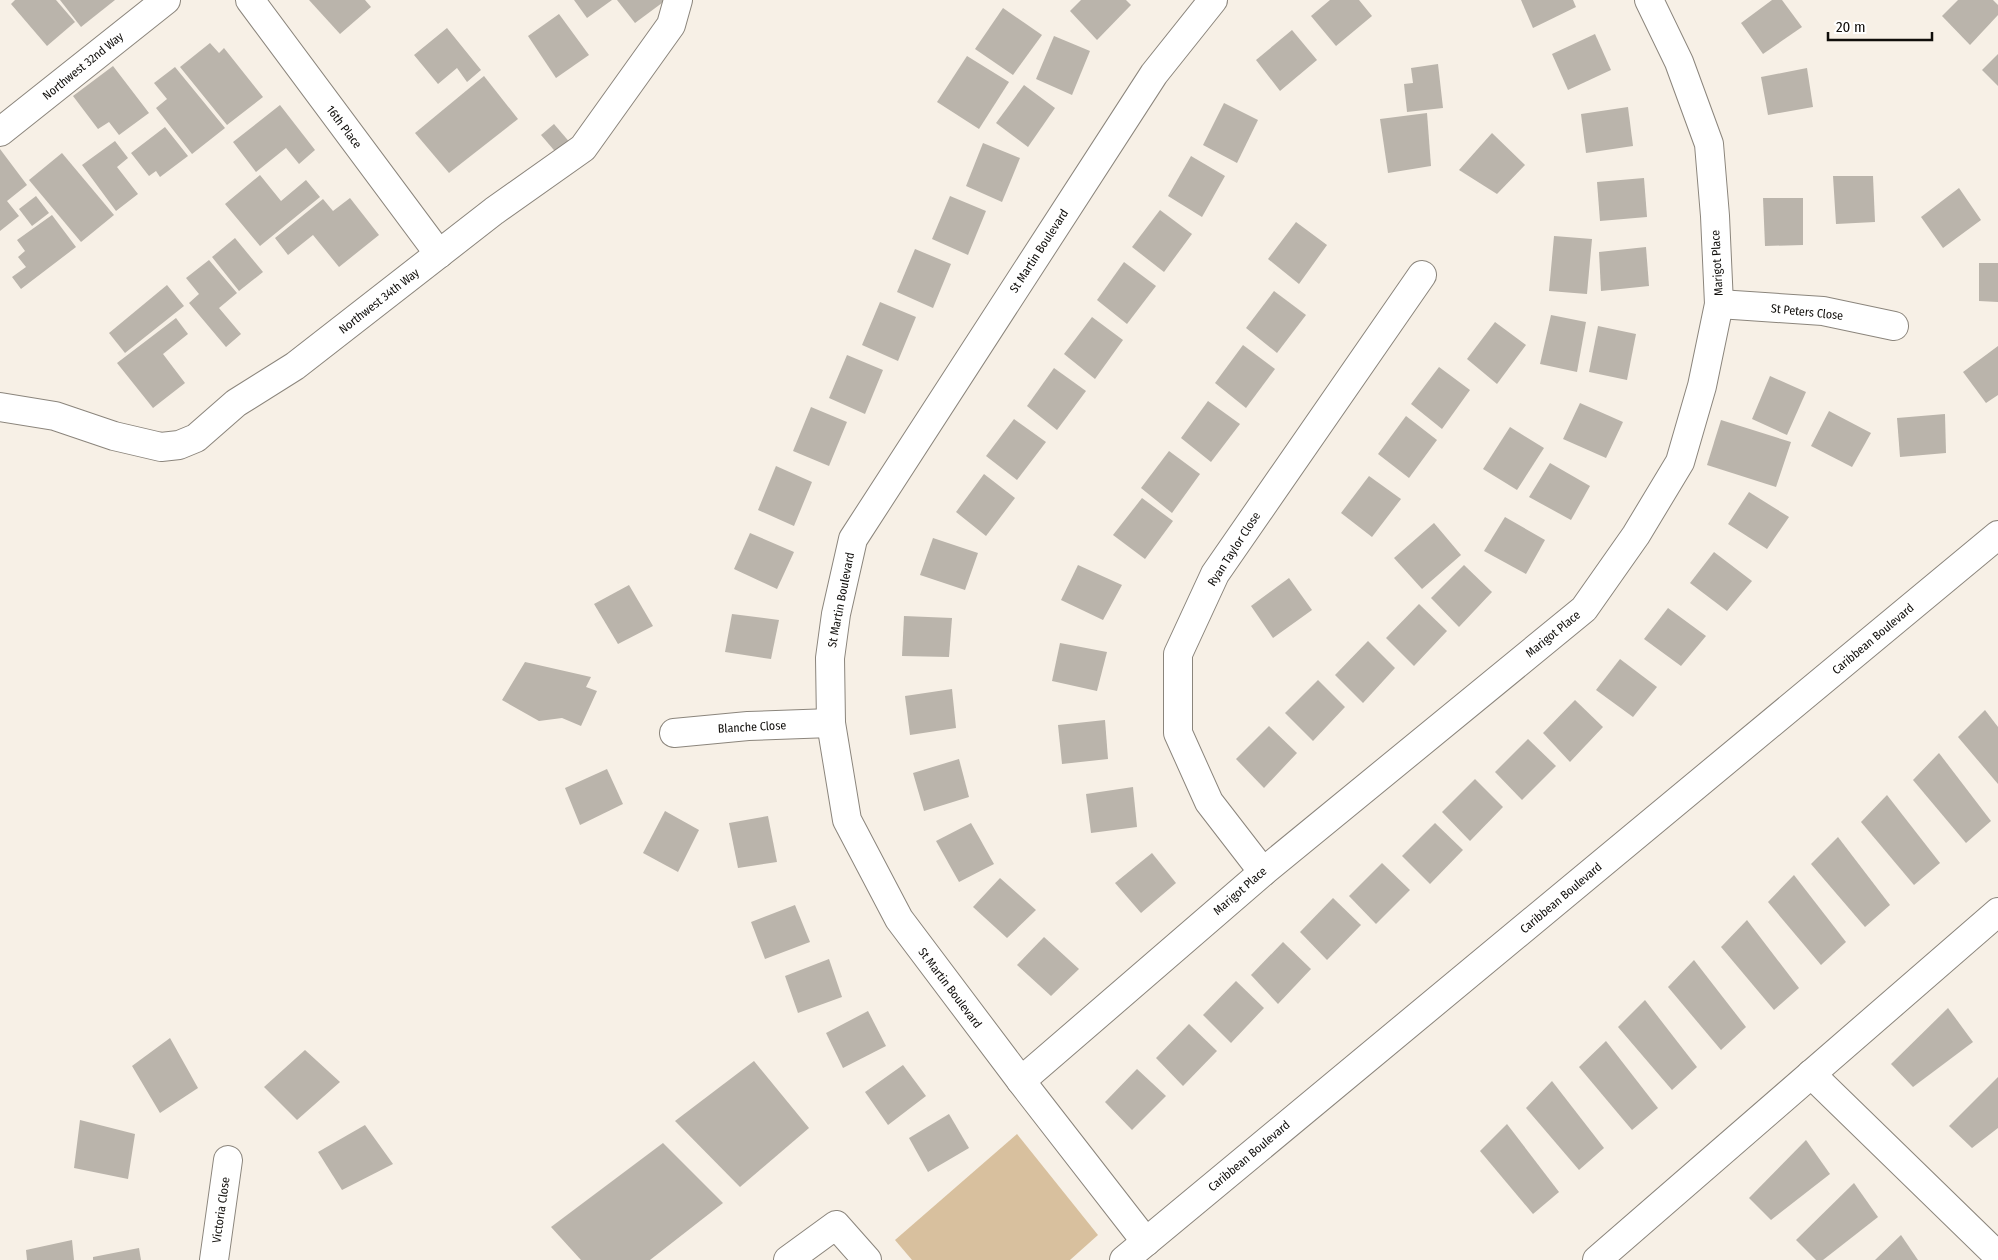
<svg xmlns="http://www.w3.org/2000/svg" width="1998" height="1260" viewBox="0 0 1998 1260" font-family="'Fira Sans Condensed',sans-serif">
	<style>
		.green { fill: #d8c09e }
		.building { fill: #bab4ab }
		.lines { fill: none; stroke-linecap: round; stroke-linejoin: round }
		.street-casing { stroke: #8b857c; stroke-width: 30 }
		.street { stroke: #fff; stroke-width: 28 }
		.labels { text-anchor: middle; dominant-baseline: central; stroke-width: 5; stroke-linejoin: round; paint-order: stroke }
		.street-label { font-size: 12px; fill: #100e0b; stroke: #fff }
	</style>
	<rect width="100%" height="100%" fill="#f7f0e6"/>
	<path class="green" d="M 1017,1134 L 1098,1235 L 1070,1260 L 912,1260 L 895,1240 Z"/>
	<g class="building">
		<path d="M 15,0 L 56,0 L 75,22 L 47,46 L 11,4 Z"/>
		<path d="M 60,0 L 115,0 L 81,27 Z"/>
		<path d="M 309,0 L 365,0 L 371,7 L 340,34 Z"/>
		<path d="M 574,0 L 612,0 L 587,18 Z"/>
		<path d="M 617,0 L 666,0 L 635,23 Z"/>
		<path d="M 1081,0 L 1126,0 L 1131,5 L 1097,40 L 1070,11 Z"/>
		<path d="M 1330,0 L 1359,0 L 1372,16 L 1336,46 L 1311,16 Z"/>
		<path d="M 1521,0 L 1573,0 L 1576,7 L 1533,28 Z"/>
		<path d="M 1772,0 L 1782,0 L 1802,27 L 1763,54 L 1741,23 Z"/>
		<path d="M 1958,0 L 1993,0 L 1998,5 L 1998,15 L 1970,45 L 1942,16 Z"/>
		<path d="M 1003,8 L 1042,35 L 1013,75 L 975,49 Z"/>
		<path d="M 559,14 L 589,55 L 556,78 L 528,36 Z"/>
		<path d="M 447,28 L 481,70 L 467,82 L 457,68 L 438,84 L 414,55 Z"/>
		<path d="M 1292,30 L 1317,60 L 1280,91 L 1256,60 Z"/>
		<path d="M 1595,34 L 1611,70 L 1568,90 L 1552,54 Z"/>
		<path d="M 1054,36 L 1090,51 L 1072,95 L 1036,79 Z"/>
		<path d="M 210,43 L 219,53 L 224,48 L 263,97 L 227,125 L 180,67 Z"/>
		<path d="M 1998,54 L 1998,86 L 1982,70 Z"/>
		<path d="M 967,56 L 1009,82 L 979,129 L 937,102 Z"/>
		<path d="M 1438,64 L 1443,108 L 1407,112 L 1404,84 L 1413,83 L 1411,68 Z"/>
		<path d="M 113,66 L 149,113 L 119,135 L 109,122 L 98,129 L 73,96 Z"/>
		<path d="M 175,67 L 225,128 L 192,154 L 156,108 L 167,99 L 154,83 Z"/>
		<path d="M 1807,68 L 1813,107 L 1768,115 L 1761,77 Z"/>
		<path d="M 484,76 L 518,119 L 449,173 L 415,133 Z"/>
		<path d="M 1024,85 L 1055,108 L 1028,147 L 996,123 Z"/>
		<path d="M 1224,103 L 1258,120 L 1237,163 L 1203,145 Z"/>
		<path d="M 280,105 L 315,150 L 299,164 L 286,148 L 256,172 L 233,142 Z"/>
		<path d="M 1628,107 L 1633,146 L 1586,153 L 1581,114 Z"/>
		<path d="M 1427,113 L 1431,166 L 1388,173 L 1380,119 Z"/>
		<path d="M 554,124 L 572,145 L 559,156 L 541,135 Z"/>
		<path d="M 165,127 L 188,156 L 160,177 L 156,171 L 149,176 L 131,153 Z"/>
		<path d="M 1492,133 L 1525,165 L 1497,194 L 1459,170 Z"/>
		<path d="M 115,141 L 128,158 L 117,167 L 138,194 L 116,211 L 82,165 Z"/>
		<path d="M 983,143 L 1020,158 L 1002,202 L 966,186 Z"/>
		<path d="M 0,149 L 27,185 L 7,201 L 19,216 L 0,231 Z"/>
		<path d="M 62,153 L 114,215 L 81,242 L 29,180 Z"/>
		<path d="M 1191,156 L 1225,176 L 1202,217 L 1168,196 Z"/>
		<path d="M 260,175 L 281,201 L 306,180 L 320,197 L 260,246 L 225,204 Z"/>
		<path d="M 1833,176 L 1873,176 L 1875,222 L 1836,224 Z"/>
		<path d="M 1644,178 L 1647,217 L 1600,221 L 1597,182 Z"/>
		<path d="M 1959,188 L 1981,220 L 1943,248 L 1921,217 Z"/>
		<path d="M 36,196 L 49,213 L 32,226 L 19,209 Z"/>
		<path d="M 950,196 L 986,211 L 968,255 L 932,239 Z"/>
		<path d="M 350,198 L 379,235 L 339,267 L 313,235 L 288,255 L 275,238 L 323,199 L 333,211 Z"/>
		<path d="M 1763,198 L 1803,198 L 1803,245 L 1765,246 Z"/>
		<path d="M 1160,210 L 1192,234 L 1164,272 L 1132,247 Z"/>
		<path d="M 52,215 L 76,247 L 21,289 L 12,277 L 26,267 L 18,257 L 25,251 L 17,240 Z"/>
		<path d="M 1296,222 L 1327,245 L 1299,284 L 1268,259 Z"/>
		<path d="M 1554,236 L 1592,239 L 1587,294 L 1549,291 Z"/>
		<path d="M 235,238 L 263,272 L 239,291 L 212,257 Z"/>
		<path d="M 1646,247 L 1649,286 L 1601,291 L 1599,252 Z"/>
		<path d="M 915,249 L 951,264 L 933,308 L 897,292 Z"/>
		<path d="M 209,260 L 237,293 L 219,308 L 241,334 L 226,347 L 189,303 L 199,294 L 186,278 Z"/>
		<path d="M 1124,262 L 1156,286 L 1127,324 L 1097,300 Z"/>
		<path d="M 1979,263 L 1998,263 L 1998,302 L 1979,301 Z"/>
		<path d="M 167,285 L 184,306 L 125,353 L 109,333 Z"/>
		<path d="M 1274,291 L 1306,315 L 1277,353 L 1246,328 Z"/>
		<path d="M 880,302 L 916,317 L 898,361 L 862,345 Z"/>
		<path d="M 1551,315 L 1586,322 L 1577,372 L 1540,364 Z"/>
		<path d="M 1092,317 L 1123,340 L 1095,379 L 1064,354 Z"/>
		<path d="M 176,318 L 188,334 L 163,354 L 185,383 L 153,408 L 117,363 Z"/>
		<path d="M 1495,322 L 1526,345 L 1497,384 L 1467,359 Z"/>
		<path d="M 1598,326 L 1636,334 L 1627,380 L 1589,372 Z"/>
		<path d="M 1243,345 L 1275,369 L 1246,408 L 1215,383 Z"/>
		<path d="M 1998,346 L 1998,395 L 1986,403 L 1963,372 Z"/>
		<path d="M 847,355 L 883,370 L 865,414 L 829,398 Z"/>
		<path d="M 1439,367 L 1470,390 L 1442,429 L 1411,404 Z"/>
		<path d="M 1054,368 L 1086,391 L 1057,430 L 1027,406 Z"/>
		<path d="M 1770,376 L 1806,392 L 1787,435 L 1752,419 Z"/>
		<path d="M 1208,401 L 1240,424 L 1211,462 L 1181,438 Z"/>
		<path d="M 1580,403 L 1623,422 L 1606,458 L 1563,439 Z"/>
		<path d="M 811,407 L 847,422 L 829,466 L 793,451 Z"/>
		<path d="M 1829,411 L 1871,433 L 1852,467 L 1811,446 Z"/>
		<path d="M 1945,414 L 1946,453 L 1900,457 L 1897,418 Z"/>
		<path d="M 1406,416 L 1437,440 L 1409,478 L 1378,454 Z"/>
		<path d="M 1014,419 L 1046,442 L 1017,480 L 986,456 Z"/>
		<path d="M 1721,420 L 1791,442 L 1776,487 L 1707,465 Z"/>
		<path d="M 1510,427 L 1544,448 L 1517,490 L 1483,469 Z"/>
		<path d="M 1169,451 L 1200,474 L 1172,513 L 1141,488 Z"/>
		<path d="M 1550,463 L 1590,486 L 1571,520 L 1529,497 Z"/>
		<path d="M 776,466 L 812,482 L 794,526 L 758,510 Z"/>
		<path d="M 984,474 L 1015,498 L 986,536 L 956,512 Z"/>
		<path d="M 1369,476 L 1401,499 L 1372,537 L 1341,513 Z"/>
		<path d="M 1749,492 L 1789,517 L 1767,549 L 1728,524 Z"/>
		<path d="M 1142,498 L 1173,521 L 1145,559 L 1113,535 Z"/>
		<path d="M 1505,517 L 1545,540 L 1526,574 L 1484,551 Z"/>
		<path d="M 1434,523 L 1461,555 L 1422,589 L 1394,558 Z"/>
		<path d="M 750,533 L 794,552 L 777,589 L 734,569 Z"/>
		<path d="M 933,538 L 978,553 L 965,590 L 920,575 Z"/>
		<path d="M 1714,552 L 1752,581 L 1727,611 L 1690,583 Z"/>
		<path d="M 1078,565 L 1122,585 L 1103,620 L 1061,600 Z"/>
		<path d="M 1464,565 L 1492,592 L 1459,627 L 1431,598 Z"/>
		<path d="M 1289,578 L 1312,610 L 1273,638 L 1251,606 Z"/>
		<path d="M 629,585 L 653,626 L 618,644 L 594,604 Z"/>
		<path d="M 1419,604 L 1447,631 L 1414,666 L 1386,638 Z"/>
		<path d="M 1668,608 L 1706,636 L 1681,666 L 1644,639 Z"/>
		<path d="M 732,614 L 779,620 L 771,659 L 725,652 Z"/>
		<path d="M 904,616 L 952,618 L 949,657 L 902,656 Z"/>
		<path d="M 1368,641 L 1395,668 L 1363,703 L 1335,675 Z"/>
		<path d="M 1060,643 L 1107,652 L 1097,691 L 1052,681 Z"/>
		<path d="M 1620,659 L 1657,687 L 1633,717 L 1596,690 Z"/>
		<path d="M 525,662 L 591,677 L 586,687 L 597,691 L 581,726 L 562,718 L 539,721 L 502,700 Z"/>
		<path d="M 1318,680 L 1345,707 L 1313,741 L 1285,713 Z"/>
		<path d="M 952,689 L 956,728 L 910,735 L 905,696 Z"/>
		<path d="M 1575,700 L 1603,727 L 1570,762 L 1543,733 Z"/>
		<path d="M 1985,710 L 1998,727 L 1998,784 L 1958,737 Z"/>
		<path d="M 1105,720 L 1108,759 L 1062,764 L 1058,725 Z"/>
		<path d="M 1269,726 L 1297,753 L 1264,788 L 1236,759 Z"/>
		<path d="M 1528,739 L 1556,766 L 1522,800 L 1495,772 Z"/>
		<path d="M 1939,753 L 1991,821 L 1966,843 L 1913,780 Z"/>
		<path d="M 959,759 L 969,797 L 924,811 L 913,773 Z"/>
		<path d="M 607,769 L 623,804 L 580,825 L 565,788 Z"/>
		<path d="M 1475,779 L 1503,807 L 1470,841 L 1442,812 Z"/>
		<path d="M 1133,787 L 1137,827 L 1091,833 L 1086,794 Z"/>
		<path d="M 1887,795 L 1940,863 L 1914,885 L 1861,822 Z"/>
		<path d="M 665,811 L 699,830 L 678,872 L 643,853 Z"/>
		<path d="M 768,816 L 777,862 L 738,868 L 729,823 Z"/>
		<path d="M 971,823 L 994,864 L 959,882 L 936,841 Z"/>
		<path d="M 1435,823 L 1463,850 L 1430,884 L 1402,856 Z"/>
		<path d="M 1838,837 L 1890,905 L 1865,927 L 1811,864 Z"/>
		<path d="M 1152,853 L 1176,883 L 1141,913 L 1115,883 Z"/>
		<path d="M 1382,863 L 1410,890 L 1376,924 L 1349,896 Z"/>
		<path d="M 1794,875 L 1846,942 L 1821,965 L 1768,902 Z"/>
		<path d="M 1000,878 L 1036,910 L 1007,938 L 973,907 Z"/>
		<path d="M 1333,898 L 1361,925 L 1327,960 L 1300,932 Z"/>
		<path d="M 795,905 L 810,942 L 765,959 L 751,922 Z"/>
		<path d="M 1747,920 L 1799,988 L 1774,1010 L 1721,947 Z"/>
		<path d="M 1044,937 L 1079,969 L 1051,996 L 1017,965 Z"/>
		<path d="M 1283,942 L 1311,969 L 1278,1004 L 1251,975 Z"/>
		<path d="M 829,959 L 842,997 L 798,1013 L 785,976 Z"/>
		<path d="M 1694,960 L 1746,1027 L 1721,1050 L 1668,987 Z"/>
		<path d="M 1236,981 L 1264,1008 L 1231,1043 L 1203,1015 Z"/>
		<path d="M 1645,1000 L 1697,1067 L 1672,1090 L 1618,1027 Z"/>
		<path d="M 1948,1008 L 1973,1042 L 1913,1087 L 1891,1064 Z"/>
		<path d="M 868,1011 L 886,1046 L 843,1068 L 826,1033 Z"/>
		<path d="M 1189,1024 L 1217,1051 L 1183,1086 L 1156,1058 Z"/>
		<path d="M 170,1038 L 198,1088 L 160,1113 L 132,1066 Z"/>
		<path d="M 1606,1041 L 1658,1108 L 1632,1130 L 1579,1067 Z"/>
		<path d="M 305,1050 L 340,1082 L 297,1120 L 264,1087 Z"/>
		<path d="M 754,1061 L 809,1128 L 740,1187 L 675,1121 Z"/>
		<path d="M 903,1065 L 926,1096 L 888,1125 L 865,1092 Z"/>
		<path d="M 1137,1069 L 1166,1096 L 1132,1130 L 1105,1102 Z"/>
		<path d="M 1998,1077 L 1998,1128 L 1972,1148 L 1949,1126 Z"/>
		<path d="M 1552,1081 L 1604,1148 L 1579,1170 L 1526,1108 Z"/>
		<path d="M 949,1114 L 969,1148 L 928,1172 L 909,1138 Z"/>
		<path d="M 80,1120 L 135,1134 L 128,1179 L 74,1168 Z"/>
		<path d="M 1507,1124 L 1559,1192 L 1533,1214 L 1480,1151 Z"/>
		<path d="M 365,1125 L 393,1164 L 342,1190 L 318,1152 Z"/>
		<path d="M 1806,1140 L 1830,1174 L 1771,1220 L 1749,1198 Z"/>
		<path d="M 663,1143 L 723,1203 L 650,1260 L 581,1260 L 551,1227 Z"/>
		<path d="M 1854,1183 L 1878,1217 L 1823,1260 L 1816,1260 L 1796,1240 Z"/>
		<path d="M 1901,1235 L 1918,1260 L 1875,1260 Z"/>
		<path d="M 72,1240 L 74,1260 L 27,1260 L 26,1250 Z"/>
		<path d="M 139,1248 L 141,1260 L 93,1260 L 93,1257 Z"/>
	</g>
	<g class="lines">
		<g class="street-casing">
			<g id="street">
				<path d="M 250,0 L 439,254"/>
				<path d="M 0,132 L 166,0"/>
				<path d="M 1719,304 L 1823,311 L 1894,326"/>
				<path d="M 0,407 L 55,416 L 114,436 L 161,447 L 179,445 L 196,438 L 236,403 L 295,366 L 494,211 L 583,148 L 671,25 L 678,0"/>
				<path d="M 674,733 L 748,726 L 831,723"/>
				<path d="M 1263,872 L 1209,802 L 1178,733 L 1178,654 L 1215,574 L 1422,275"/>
				<path d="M 1811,1074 L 1998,1256"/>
				<path d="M 1021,1081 L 1263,872 L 1584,609 L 1636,535 L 1680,462 L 1702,386 L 1719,304 L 1715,216 L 1709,144 L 1679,62 L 1649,0"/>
				<path d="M 1146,1242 L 1021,1081 L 899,919 L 847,820 L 831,723 L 830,658 L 836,614 L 853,539 L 1154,74 L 1213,0"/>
				<path d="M 214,1260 L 228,1160"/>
				<path d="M 788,1260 L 836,1225 L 867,1260"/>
				<path d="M 1124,1260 L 1998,535"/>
				<path d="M 1597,1260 L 1998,912"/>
			</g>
		</g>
		<use href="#street" class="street"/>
	</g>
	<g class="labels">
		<g class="street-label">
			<text transform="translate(83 66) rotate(-39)">Northwest 32nd Way</text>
			<text transform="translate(344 127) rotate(53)">16th Place</text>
			<text transform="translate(1039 251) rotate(-57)">St Martin Boulevard</text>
			<text transform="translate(1717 263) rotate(-93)">Marigot Place</text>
			<text transform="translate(379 301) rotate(-38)">Northwest 34th Way</text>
			<text transform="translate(1807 312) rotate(6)">St Peters Close</text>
			<text transform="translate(1234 549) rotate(-57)">Ryan Taylor Close</text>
			<text transform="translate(841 600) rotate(-79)">St Martin Boulevard</text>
			<text transform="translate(1553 634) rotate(-39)">Marigot Place</text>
			<text transform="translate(1873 639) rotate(-40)">Caribbean Boulevard</text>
			<text transform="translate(752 727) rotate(-3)">Blanche Close</text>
			<text transform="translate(1240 891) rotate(-41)">Marigot Place</text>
			<text transform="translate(1561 898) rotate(-40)">Caribbean Boulevard</text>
			<text transform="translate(950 988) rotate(53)">St Martin Boulevard</text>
			<text transform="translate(1249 1156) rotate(-40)">Caribbean Boulevard</text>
			<text transform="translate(221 1210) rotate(-82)">Victoria Close</text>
		</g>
	</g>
	<path d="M1828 32v8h104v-8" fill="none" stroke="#100e0b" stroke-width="2.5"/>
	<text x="1836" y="32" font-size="15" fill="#100e0b" stroke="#ffffff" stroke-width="4" paint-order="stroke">20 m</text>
</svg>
